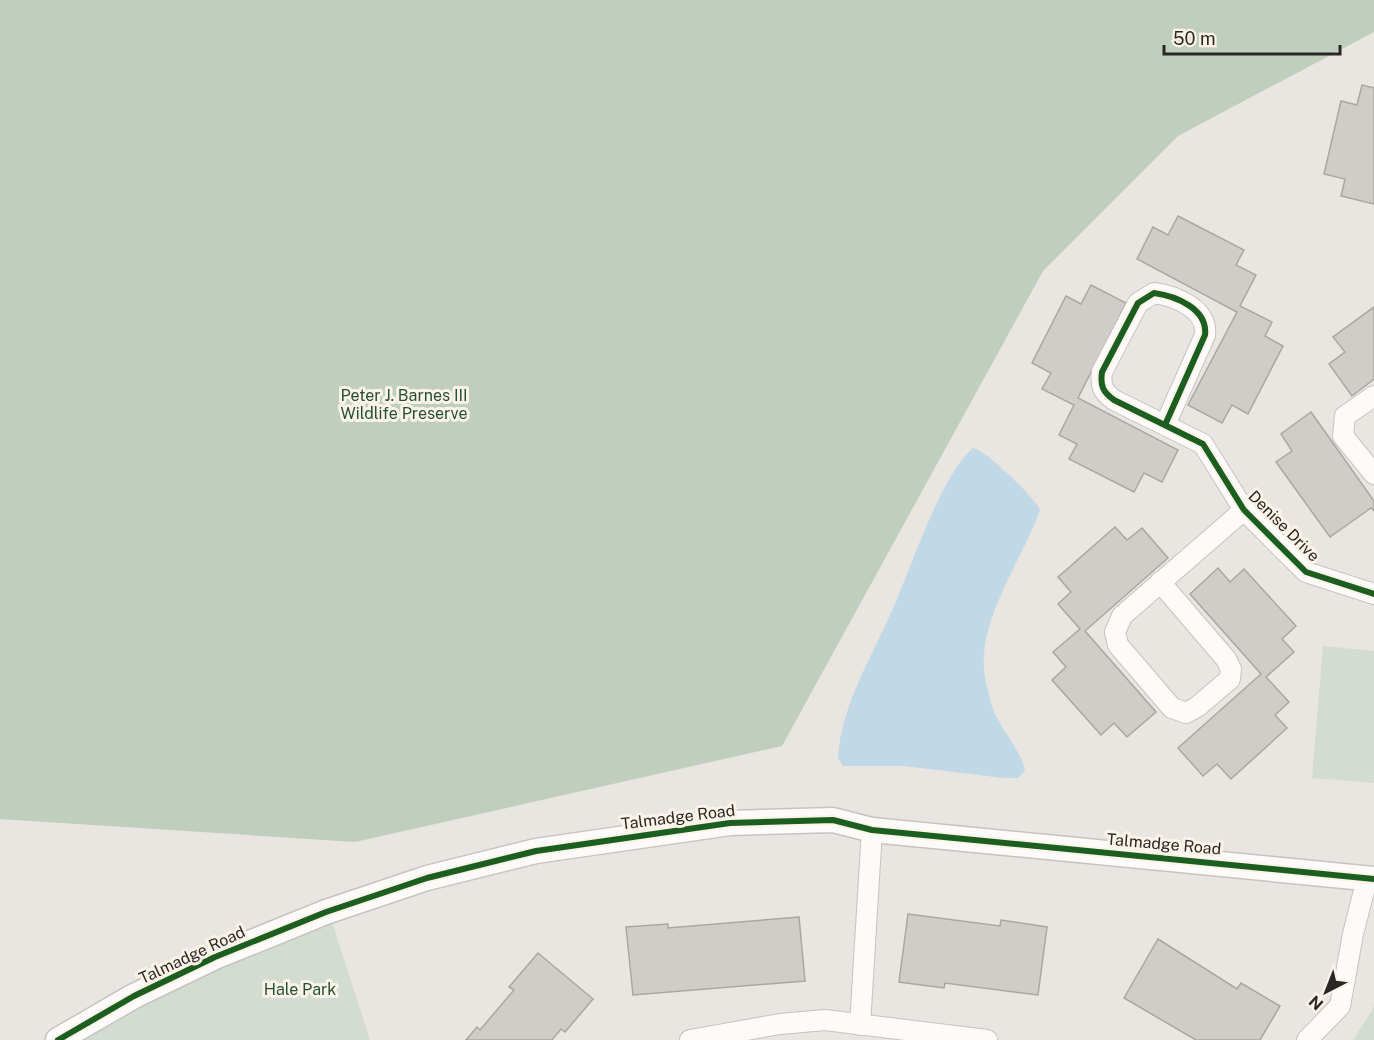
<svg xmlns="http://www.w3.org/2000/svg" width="1374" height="1040" viewBox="0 0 1374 1040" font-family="'Public Sans',sans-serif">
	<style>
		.green { fill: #d2dcd0 }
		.forest { fill: #c0cebe }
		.water { fill: #c1d8e7 }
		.building { fill: #d0cdc9; stroke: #aaa7a3; stroke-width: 1.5 }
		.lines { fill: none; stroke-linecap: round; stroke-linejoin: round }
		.minor-casing { stroke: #c6c3c0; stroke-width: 22 }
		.tertiary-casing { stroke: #c6c3c0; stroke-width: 27 }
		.minor { stroke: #fcfbfa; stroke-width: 20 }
		.tertiary { stroke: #fcfbfa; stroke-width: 24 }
		.cycleway-casing { stroke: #fbf3e9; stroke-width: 10 }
		.cycleway { stroke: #1b5e20; stroke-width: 6 }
		.labels { text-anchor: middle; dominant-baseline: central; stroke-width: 6; stroke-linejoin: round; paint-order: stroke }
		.park-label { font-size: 16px; fill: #23512e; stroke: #fbf3e9 }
		.street-label { font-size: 16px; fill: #2a2724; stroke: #fbf3e9 }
	</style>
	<rect width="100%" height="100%" fill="#e9e5e0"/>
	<g class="green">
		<path d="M 1323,646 L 1374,651 L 1374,783 L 1312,778 Z"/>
		<path d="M 332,922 L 370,1040 L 76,1040 L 220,965 Z"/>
		<path d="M 1374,1004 L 1374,1040 L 1353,1040 L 1373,1009 Z"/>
	</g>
	<path class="forest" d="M 0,0 L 1374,0 L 1374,32 L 1178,136 L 1043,271 L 782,746 L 355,842 L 0,819 Z"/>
	<path class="water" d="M 973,448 C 986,450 1034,497 1040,510 C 1022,562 970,629 987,687 C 990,697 992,709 997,718 C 1006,735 1020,751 1025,770 L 1018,778 L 1003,778 L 904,766 L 843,766 L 838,758 C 841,703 876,650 897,599 C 913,561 943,473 973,448 Z"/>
	<g class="building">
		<path d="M 1362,85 L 1374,88 L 1374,204 L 1341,196 L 1345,179 L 1324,174 L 1341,101 L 1357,105 Z"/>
		<path d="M 1178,216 L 1244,250 L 1236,265 L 1256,275 L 1240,306 L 1272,322 L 1265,336 L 1283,346 L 1248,414 L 1232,405 L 1222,423 L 1188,405 L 1237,312 L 1137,259 L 1153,227 L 1168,235 Z"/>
		<path d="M 1091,285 L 1126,303 L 1078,398 L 1178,450 L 1162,482 L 1144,473 L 1134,492 L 1069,459 L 1077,444 L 1059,435 L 1074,405 L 1042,389 L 1051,373 L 1032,363 L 1066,296 L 1081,304 Z"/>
		<path d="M 1374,307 L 1374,379 L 1352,396 L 1329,364 L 1345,352 L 1333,337 Z"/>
		<path d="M 1311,412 L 1374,501 L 1374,511 L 1371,508 L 1330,537 L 1276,462 L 1292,451 L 1281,434 Z"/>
		<path d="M 1115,527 L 1127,540 L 1142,528 L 1168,558 L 1085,631 L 1156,712 L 1127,737 L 1114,723 L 1101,735 L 1052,680 L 1066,667 L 1053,652 L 1080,629 L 1058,604 L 1071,592 L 1058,577 Z"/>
		<path d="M 1218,568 L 1230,582 L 1244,569 L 1296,626 L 1282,639 L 1294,652 L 1266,677 L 1289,702 L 1275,715 L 1287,728 L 1231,779 L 1217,764 L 1203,776 L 1178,748 L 1261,674 L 1190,594 Z"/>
		<path d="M 908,914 L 1000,926 L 1001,920 L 1047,927 L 1038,995 L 945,983 L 944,988 L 899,982 Z"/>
		<path d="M 799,917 L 805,981 L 633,995 L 626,927 L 668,924 L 668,928 Z"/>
		<path d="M 1158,939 L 1237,989 L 1241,983 L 1280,1006 L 1260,1040 L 1196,1040 L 1124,998 Z"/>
		<path d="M 538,953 L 593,999 L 565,1032 L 561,1029 L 552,1040 L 466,1040 L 477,1027 L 480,1030 L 514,990 L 509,987 Z"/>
	</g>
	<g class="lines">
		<g class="minor-casing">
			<g id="minor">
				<path d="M 1374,396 L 1345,416 L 1343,436 L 1374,474"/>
				<path d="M 1165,425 L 1205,335 C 1208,309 1176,296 1154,293 L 1138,303 L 1102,372 C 1100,386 1103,392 1114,400 L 1203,444 L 1244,510 L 1306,572 L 1374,594"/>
				<path d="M 1160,582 L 1226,659 L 1231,669 L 1230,679 L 1197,707 L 1186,713 L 1172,708 L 1118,645 L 1115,632 L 1122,616 L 1244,510"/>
				<path d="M 860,1025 L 872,830"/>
				<path d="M 690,1040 L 780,1024 L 825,1020 L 987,1040"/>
				<path d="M 1307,1040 L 1340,1006 L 1353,934 L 1367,879"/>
			</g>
		</g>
		<g class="tertiary-casing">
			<path id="tertiary" d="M 58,1040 L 134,996 L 215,957 L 326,912 L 427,878 L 536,851 L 730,823 L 833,820 L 872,830 L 1374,879"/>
		</g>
		<use href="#minor" class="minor"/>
		<use href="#tertiary" class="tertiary"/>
		<g class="cycleway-casing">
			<g id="cycleway">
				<path d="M 1165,425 L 1205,335 C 1208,309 1176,296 1154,293 L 1138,303 L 1102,372 C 1100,386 1103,392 1114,400 L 1203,444 L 1244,510 L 1306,572 L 1374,594"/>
				<path d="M 58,1040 L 134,996 L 215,957 L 326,912 L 427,878 L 536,851 L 730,823 L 833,820 L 872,830 L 1374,879"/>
			</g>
		</g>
		<use href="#cycleway" class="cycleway"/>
	</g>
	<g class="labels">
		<g class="park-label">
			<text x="404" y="395">Peter J. Barnes III<tspan x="404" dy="18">Wildlife Preserve</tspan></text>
			<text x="300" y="989">Hale Park</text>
		</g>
		<g class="street-label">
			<text transform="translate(1284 526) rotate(45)">Denise Drive</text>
			<text transform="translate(678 817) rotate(-7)">Talmadge Road</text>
			<text transform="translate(1164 844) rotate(5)">Talmadge Road</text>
			<text transform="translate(192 955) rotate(-25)">Talmadge Road</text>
		</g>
	</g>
	<g transform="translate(1326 992) rotate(222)" stroke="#fbf3e9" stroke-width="4.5" paint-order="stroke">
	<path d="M0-4.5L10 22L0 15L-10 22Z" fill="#2a2724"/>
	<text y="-9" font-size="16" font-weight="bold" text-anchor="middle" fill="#2a2724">N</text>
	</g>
	<path d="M1164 45v9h176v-9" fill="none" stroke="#2a2724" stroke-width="3"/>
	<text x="1173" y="45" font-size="18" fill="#2a2724" stroke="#fbf3e9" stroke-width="4.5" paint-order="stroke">50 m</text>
</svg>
